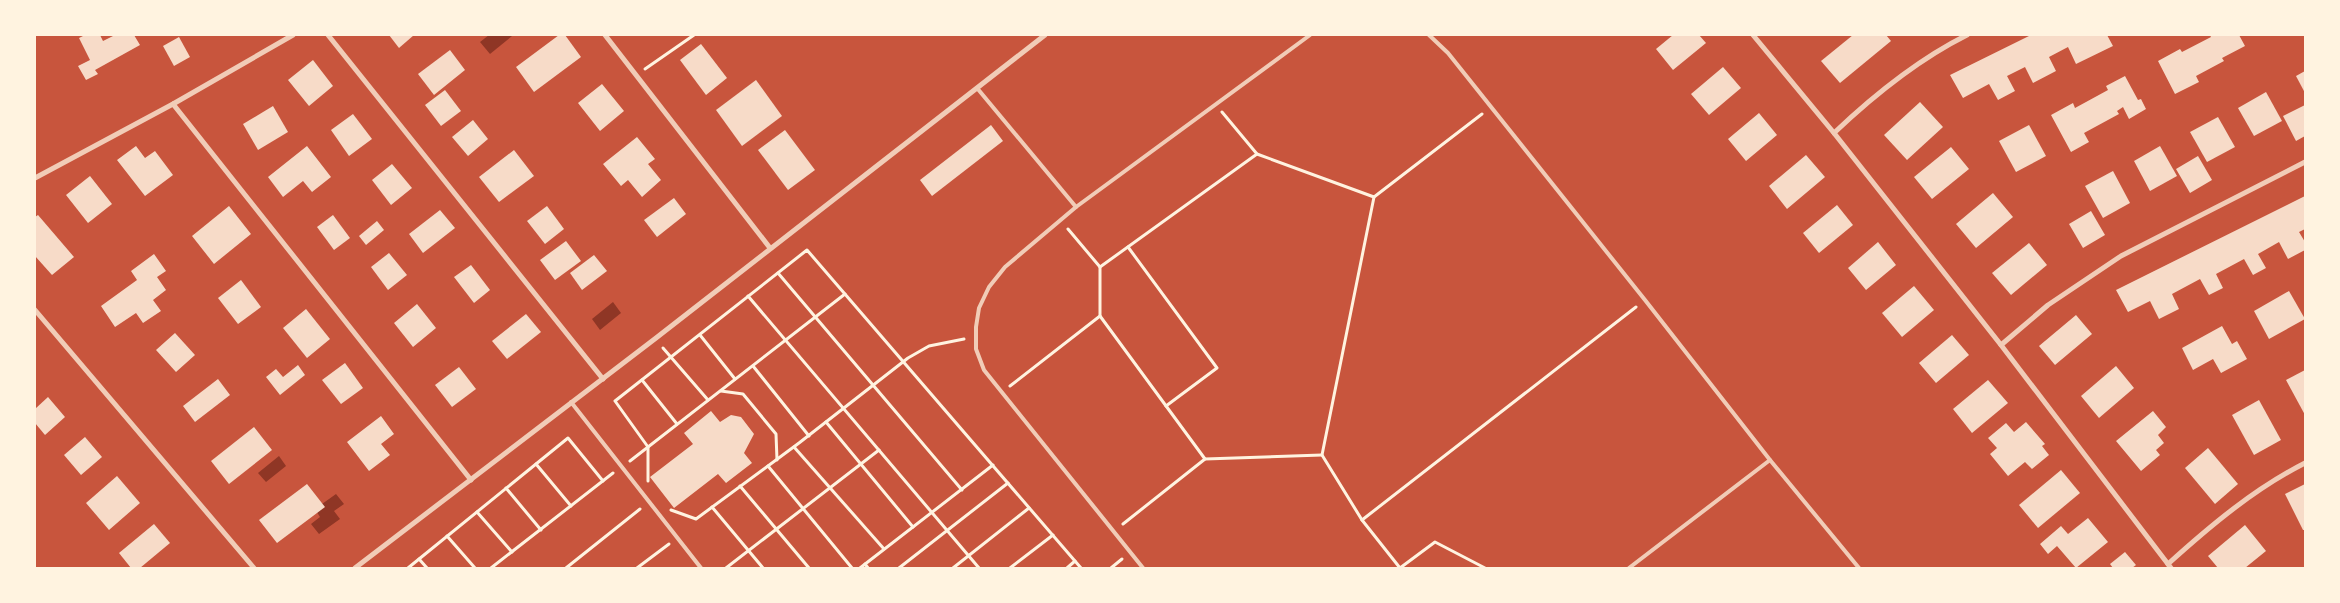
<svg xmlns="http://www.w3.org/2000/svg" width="2340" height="603" viewBox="0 0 2340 603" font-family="'Sofia Sans Condensed',sans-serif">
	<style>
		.water { fill: #8f3625 }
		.building { fill: #f7dbc8 }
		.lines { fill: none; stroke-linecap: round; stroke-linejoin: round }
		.path { stroke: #fff3e0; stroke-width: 3 }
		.service { stroke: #f1ccb7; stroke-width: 4 }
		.minor { stroke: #f1ccb7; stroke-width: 5 }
	</style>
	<rect width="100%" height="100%" fill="#c8553d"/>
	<g class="water">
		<path d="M 489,35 L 511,35 L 512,36 L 490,54 L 480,42 Z"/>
		<path d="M 613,302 L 621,313 L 600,330 L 592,319 Z"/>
		<path d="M 279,456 L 286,466 L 266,482 L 258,473 Z"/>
		<path d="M 336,494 L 344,504 L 334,511 L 340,519 L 319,534 L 311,524 L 320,517 L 315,509 Z"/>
	</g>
	<g class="building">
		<path d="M 85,35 L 100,35 L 103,41 L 115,35 L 134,35 L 140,45 L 95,70 L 98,74 L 86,80 L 78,66 L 90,60 L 79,38 Z"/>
		<path d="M 389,35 L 414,35 L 399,48 Z"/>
		<path d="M 559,35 L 565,35 L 581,57 L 534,92 L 516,67 Z"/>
		<path d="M 1673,35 L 1699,35 L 1706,43 L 1673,70 L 1656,49 Z"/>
		<path d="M 1853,35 L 1886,35 L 1891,41 L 1840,83 L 1821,61 Z"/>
		<path d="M 2031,35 L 2107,35 L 2113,46 L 2076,64 L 2068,47 L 2049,57 L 2056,71 L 2033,83 L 2025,67 L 2007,76 L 2015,91 L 1998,100 L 1989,84 L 1963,98 L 1950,75 Z"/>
		<path d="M 2210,35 L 2239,35 L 2245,46 L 2222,58 L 2224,61 L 2196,76 L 2199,82 L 2175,94 L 2158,61 L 2180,49 L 2182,52 L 2211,37 Z"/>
		<path d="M 179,37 L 190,57 L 174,66 L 163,46 Z"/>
		<path d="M 701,44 L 727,78 L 706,95 L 680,60 Z"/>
		<path d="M 450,50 L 465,70 L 434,95 L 418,74 Z"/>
		<path d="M 313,60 L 333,86 L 309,106 L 288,80 Z"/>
		<path d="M 1723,67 L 1741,88 L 1709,115 L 1691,94 Z"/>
		<path d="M 2305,71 L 2305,93 L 2296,76 Z"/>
		<path d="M 2125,76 L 2138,100 L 2141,99 L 2146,109 L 2129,119 L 2123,107 L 2117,111 L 2119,114 L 2084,133 L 2089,142 L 2071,152 L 2051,115 L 2073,103 L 2075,108 L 2108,90 L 2106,86 Z"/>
		<path d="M 756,80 L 782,116 L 742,146 L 716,110 Z"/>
		<path d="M 602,84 L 624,111 L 600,131 L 578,103 Z"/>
		<path d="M 445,90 L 461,111 L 441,126 L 425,105 Z"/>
		<path d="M 2266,92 L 2282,121 L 2254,136 L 2238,108 Z"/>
		<path d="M 1920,102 L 1943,127 L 1907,160 L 1884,135 Z"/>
		<path d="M 2305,105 L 2305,136 L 2296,141 L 2283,116 Z"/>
		<path d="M 273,106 L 288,132 L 258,150 L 243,124 Z"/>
		<path d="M 1759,113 L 1777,135 L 1746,161 L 1728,139 Z"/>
		<path d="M 353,114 L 372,139 L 349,156 L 331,130 Z"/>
		<path d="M 2218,117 L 2235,147 L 2207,162 L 2190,132 Z"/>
		<path d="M 473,120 L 488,139 L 468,156 L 452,137 Z"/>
		<path d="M 991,125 L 1003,141 L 932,196 L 920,180 Z"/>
		<path d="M 2029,125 L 2046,156 L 2016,172 L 1999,141 Z"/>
		<path d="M 785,130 L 815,170 L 788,190 L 758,150 Z"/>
		<path d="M 637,137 L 655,159 L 648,164 L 661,180 L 642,197 L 628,180 L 621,186 L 603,164 Z"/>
		<path d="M 136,146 L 145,158 L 155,151 L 173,175 L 145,196 L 117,160 Z"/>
		<path d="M 307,146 L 331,177 L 312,192 L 303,181 L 283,197 L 268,177 Z"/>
		<path d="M 2160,146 L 2177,176 L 2150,191 L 2134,161 Z"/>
		<path d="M 1951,147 L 1969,169 L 1932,199 L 1914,177 Z"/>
		<path d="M 514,150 L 534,176 L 499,202 L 479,177 Z"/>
		<path d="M 1806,155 L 1825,177 L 1787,209 L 1769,186 Z"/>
		<path d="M 2198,156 L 2212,180 L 2190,193 L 2176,169 Z"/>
		<path d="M 392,164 L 412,188 L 391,205 L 372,180 Z"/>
		<path d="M 2113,171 L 2130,203 L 2103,218 L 2085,186 Z"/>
		<path d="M 90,176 L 112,204 L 88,223 L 66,195 Z"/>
		<path d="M 1993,193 L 2013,217 L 1976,248 L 1956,224 Z"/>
		<path d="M 2305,196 L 2305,229 L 2299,232 L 2305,242 L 2305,250 L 2288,259 L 2279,242 L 2258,254 L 2266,268 L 2253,275 L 2244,259 L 2216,274 L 2223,288 L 2209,295 L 2200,279 L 2172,294 L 2179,309 L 2159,319 L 2150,301 L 2128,312 L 2116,290 Z"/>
		<path d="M 674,198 L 686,214 L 657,237 L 644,220 Z"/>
		<path d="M 1837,205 L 1853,225 L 1819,253 L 1803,233 Z"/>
		<path d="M 229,206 L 251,234 L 214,264 L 192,236 Z"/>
		<path d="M 547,206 L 564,229 L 545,244 L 527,221 Z"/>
		<path d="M 440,210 L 455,228 L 423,253 L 409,234 Z"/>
		<path d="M 2091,211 L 2105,235 L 2083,248 L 2069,224 Z"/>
		<path d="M 38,215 L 74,257 L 52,275 L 35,256 L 35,217 Z"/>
		<path d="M 333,215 L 350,238 L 334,250 L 317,227 Z"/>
		<path d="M 377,221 L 384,230 L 366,245 L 359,236 Z"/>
		<path d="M 566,241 L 581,261 L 555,280 L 540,260 Z"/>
		<path d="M 1878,242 L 1896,265 L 1866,290 L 1848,268 Z"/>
		<path d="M 2029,243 L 2047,265 L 2011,295 L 1992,273 Z"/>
		<path d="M 389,253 L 407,275 L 388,290 L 371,267 Z"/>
		<path d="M 154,254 L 166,271 L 157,277 L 166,290 L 153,300 L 161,311 L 143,323 L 136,313 L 115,327 L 101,306 L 137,280 L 131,271 Z"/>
		<path d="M 594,255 L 607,271 L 582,290 L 570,273 Z"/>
		<path d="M 471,265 L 490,290 L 474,303 L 454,277 Z"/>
		<path d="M 241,280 L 261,307 L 238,324 L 218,298 Z"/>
		<path d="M 1914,286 L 1934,310 L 1902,337 L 1882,313 Z"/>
		<path d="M 2289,291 L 2305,319 L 2269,339 L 2254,311 Z"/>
		<path d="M 417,304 L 436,328 L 413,347 L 394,323 Z"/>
		<path d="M 306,309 L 330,339 L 307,358 L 283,328 Z"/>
		<path d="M 526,314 L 541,332 L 507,359 L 492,341 Z"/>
		<path d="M 2076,315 L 2092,334 L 2055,365 L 2039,346 Z"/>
		<path d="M 2222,326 L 2232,344 L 2237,341 L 2247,359 L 2221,373 L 2213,359 L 2193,370 L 2182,348 Z"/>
		<path d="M 175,333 L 195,355 L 176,372 L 156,350 Z"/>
		<path d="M 1952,335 L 1969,355 L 1936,383 L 1919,363 Z"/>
		<path d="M 345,363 L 363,388 L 341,404 L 322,380 Z"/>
		<path d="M 298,365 L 305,375 L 280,395 L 266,377 L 276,369 L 283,377 Z"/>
		<path d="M 2116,366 L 2134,388 L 2099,418 L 2081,396 Z"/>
		<path d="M 459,367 L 476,389 L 452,407 L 435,385 Z"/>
		<path d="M 2305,370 L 2305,415 L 2286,380 Z"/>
		<path d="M 218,379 L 230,395 L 195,422 L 183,406 Z"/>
		<path d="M 1988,380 L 2008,403 L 1972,433 L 1953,409 Z"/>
		<path d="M 48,397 L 65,417 L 45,435 L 35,423 L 35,409 Z"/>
		<path d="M 2259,400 L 2281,440 L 2254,455 L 2232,415 Z"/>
		<path d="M 711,411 L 720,422 L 731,415 L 741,417 L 754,434 L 744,453 L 752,463 L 726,483 L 718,474 L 674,508 L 650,477 L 693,444 L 684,433 Z"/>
		<path d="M 2153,411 L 2166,427 L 2158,435 L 2164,443 L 2156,450 L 2160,455 L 2141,471 L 2116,441 Z"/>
		<path d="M 381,416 L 394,434 L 381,444 L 390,455 L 369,471 L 347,442 Z"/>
		<path d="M 2026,422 L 2045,444 L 2042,446 L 2049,455 L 2032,469 L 2025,462 L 2008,476 L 1990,454 L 1997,448 L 1988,438 L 2006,423 L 2014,432 Z"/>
		<path d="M 254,427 L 272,450 L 229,484 L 211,461 Z"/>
		<path d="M 85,437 L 102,457 L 81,475 L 64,455 Z"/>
		<path d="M 2208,448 L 2238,484 L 2215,504 L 2185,468 Z"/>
		<path d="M 2061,470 L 2080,493 L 2038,528 L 2019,505 Z"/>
		<path d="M 117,476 L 140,503 L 109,530 L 86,503 Z"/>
		<path d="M 307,484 L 325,507 L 277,543 L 259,520 Z"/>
		<path d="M 2305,484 L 2305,530 L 2303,530 L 2285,494 Z"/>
		<path d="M 2088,518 L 2108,542 L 2076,568 L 2057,546 L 2048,554 L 2040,544 L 2061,526 L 2068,534 Z"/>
		<path d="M 154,524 L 170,543 L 140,568 L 131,568 L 119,553 Z"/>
		<path d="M 2245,525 L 2266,551 L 2245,568 L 2218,568 L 2208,556 Z"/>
		<path d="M 2125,552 L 2136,565 L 2132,568 L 2113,568 L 2110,564 Z"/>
	</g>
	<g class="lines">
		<g class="path">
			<path d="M 645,69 L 694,35"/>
			<path d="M 1222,112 L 1257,154 L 1374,197"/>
			<path d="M 1068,229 L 1100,267 L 1100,316 L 1205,459"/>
			<path d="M 1128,247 L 1217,368 L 1166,406"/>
			<path d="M 1100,267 L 1257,154"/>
			<path d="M 778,273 L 962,490"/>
			<path d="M 748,296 L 979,568"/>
			<path d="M 700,335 L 735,379"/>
			<path d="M 663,348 L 708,400"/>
			<path d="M 753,366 L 809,436"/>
			<path d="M 642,380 L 677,424"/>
			<path d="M 1010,386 L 1100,316"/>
			<path d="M 721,391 L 743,394 L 776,434 L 777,460"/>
			<path d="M 826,422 L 913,527"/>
			<path d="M 794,447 L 884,549"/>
			<path d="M 630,461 L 845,294"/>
			<path d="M 536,464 L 571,506"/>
			<path d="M 768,466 L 852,568"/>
			<path d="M 648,481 L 648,447 L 615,401 L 807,250 L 1081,568"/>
			<path d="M 740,486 L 809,568"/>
			<path d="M 506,488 L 541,530"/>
			<path d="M 712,507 L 763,568"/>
			<path d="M 671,510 L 696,519 L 799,443 L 908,358 L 929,346 L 964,339"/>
			<path d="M 477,512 L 512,552"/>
			<path d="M 1362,520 L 1636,307"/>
			<path d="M 1123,524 L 1205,459 L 1322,455"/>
			<path d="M 447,536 L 475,568"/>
			<path d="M 419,559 L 427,568"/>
			<path d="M 865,564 L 868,568"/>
			<path d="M 408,568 L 568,438 L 603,481"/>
			<path d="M 491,568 L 613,473"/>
			<path d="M 566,568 L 640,509"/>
			<path d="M 637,568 L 669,544"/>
			<path d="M 726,568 L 879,450"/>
			<path d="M 860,568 L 993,465"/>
			<path d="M 899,568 L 1008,483"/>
			<path d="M 953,568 L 1029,508"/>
			<path d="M 1010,568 L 1053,535"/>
			<path d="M 1067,568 L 1075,561"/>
			<path d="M 1111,568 L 1122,559"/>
			<path d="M 1400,568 L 1362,520 L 1322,455 L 1374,197 L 1482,114"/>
			<path d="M 1400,568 L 1435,542 L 1485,568"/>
		</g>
		<g class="service">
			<path d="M 1429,35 L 1448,53 L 1645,300 L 1770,460 L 1859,568"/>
			<path d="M 977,88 L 1076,207"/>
			<path d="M 571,402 L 701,568"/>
			<path d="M 1143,568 L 984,370 L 976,349 L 976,327 L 979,308 L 989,287 L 1005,267 L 1076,207 L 1310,35"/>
			<path d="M 1629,568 L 1770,460"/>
		</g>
		<g class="minor">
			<path d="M 328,35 L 603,379"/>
			<path d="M 605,35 L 770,248"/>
			<path d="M 1753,35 L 1834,133 L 2001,345 L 2171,568"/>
			<path d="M 173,104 L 471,480"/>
			<path d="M 1834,133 C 1874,95 1917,60 1967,35"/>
			<path d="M 35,178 L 173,104 L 293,35"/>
			<path d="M 35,310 L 254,568"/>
			<path d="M 2001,345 L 2048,305 L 2121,256 L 2305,162"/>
			<path d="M 2168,564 C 2210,526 2254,489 2305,463"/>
			<path d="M 355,568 L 656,338 L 1045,35"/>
		</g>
	</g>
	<rect width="2340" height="603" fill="none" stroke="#fff3e0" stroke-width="72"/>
</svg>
